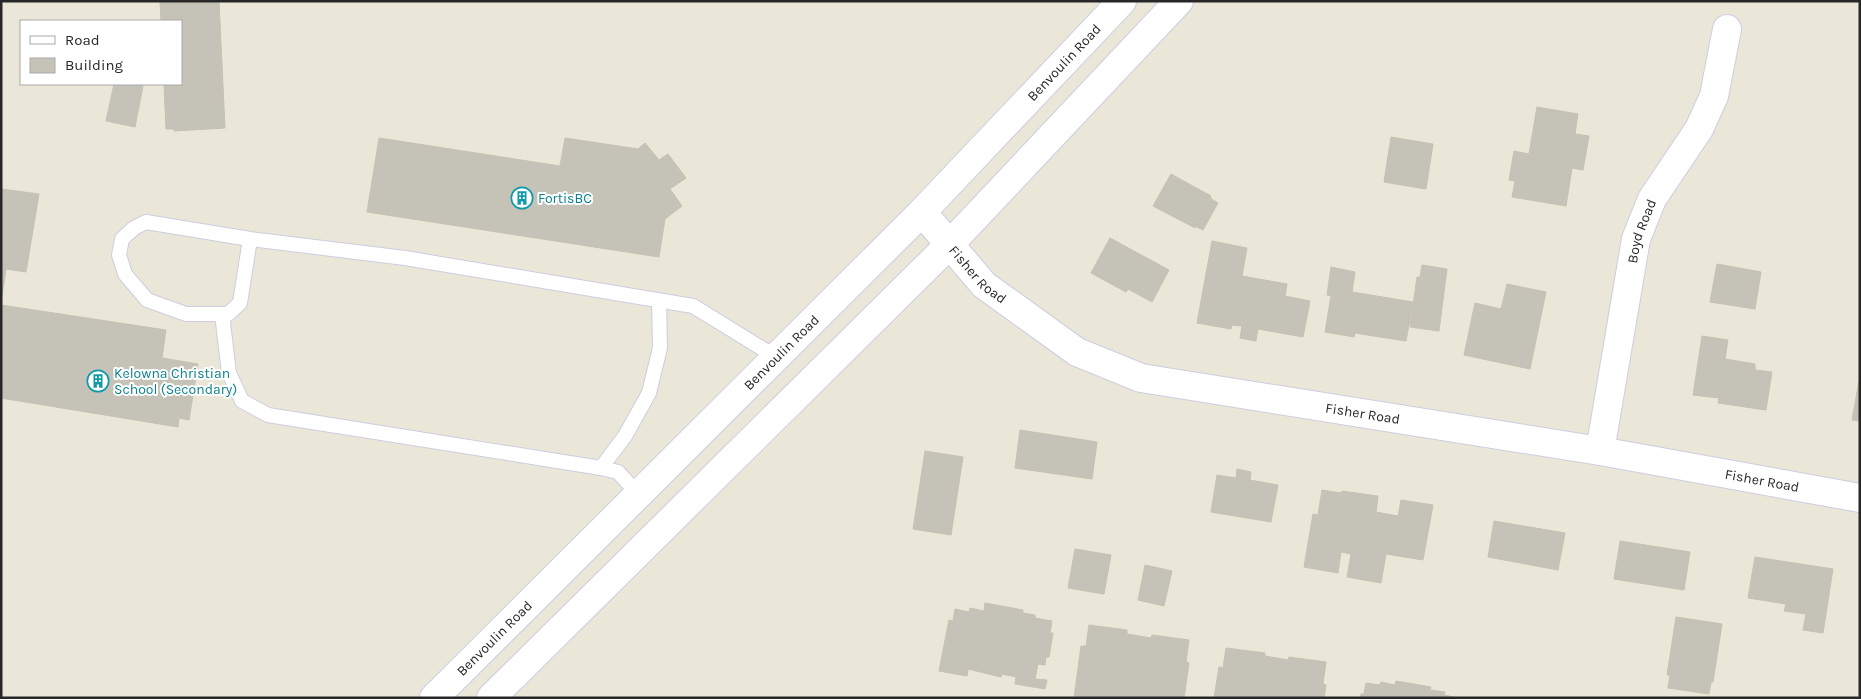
<svg xmlns="http://www.w3.org/2000/svg" width="1861" height="699" viewBox="0 0 1861 699" font-family="Karla,sans-serif">
	<style>
		.building { fill: #c5c2b8; stroke: #c5c2b2 }
		.lines { fill: none; stroke-linecap: round; stroke-linejoin: round }
		.service-casing { stroke: #cecde1; stroke-width: 16 }
		.minor-casing { stroke: #cecde1; stroke-width: 30 }
		.secondary-casing { stroke: #cecde1; stroke-width: 30 }
		.service { stroke: #fff; stroke-width: 14 }
		.minor { stroke: #fff; stroke-width: 28 }
		.secondary { stroke: #fff; stroke-width: 28 }
		.labels { text-anchor: middle; dominant-baseline: central; stroke-width: 4; stroke-linejoin: round; paint-order: stroke }
		.street-label { font-size: 14px; fill: #272727; stroke: #fff }
		.culture-label { font-size: 14px; fill: #0d838f; stroke: #fff; text-anchor: start }
	</style>
	<rect width="100%" height="100%" fill="#eae6d8"/>
	<g class="building">
		<path d="M 160,1 L 219,1 L 225,128 L 174,131 L 174,129 L 166,129 L 164,84 L 181,84 L 181,21 L 161,21 Z"/>
		<path d="M 114,84 L 133,84 L 143,86 L 135,127 L 106,121 Z"/>
		<path d="M 1537,107 L 1578,114 L 1575,134 L 1589,136 L 1583,170 L 1572,168 L 1566,206 L 1512,197 L 1515,181 L 1509,180 L 1514,151 L 1529,154 Z"/>
		<path d="M 1391,137 L 1433,144 L 1426,189 L 1384,182 Z"/>
		<path d="M 379,138 L 560,166 L 565,138 L 638,149 L 645,143 L 659,160 L 668,154 L 686,178 L 670,189 L 682,206 L 665,219 L 659,257 L 367,212 Z"/>
		<path d="M 1171,174 L 1211,196 L 1210,198 L 1218,203 L 1203,230 L 1195,226 L 1195,228 L 1153,206 Z"/>
		<path d="M 1,189 L 39,194 L 26,272 L 6,269 L 1,303 Z"/>
		<path d="M 1110,238 L 1169,270 L 1152,302 L 1128,289 L 1126,292 L 1091,273 Z"/>
		<path d="M 1212,241 L 1247,248 L 1242,276 L 1287,284 L 1285,296 L 1310,301 L 1303,337 L 1258,329 L 1256,341 L 1240,338 L 1242,326 L 1232,325 L 1231,329 L 1197,323 Z"/>
		<path d="M 1717,264 L 1761,272 L 1755,309 L 1710,302 Z"/>
		<path d="M 1422,265 L 1447,269 L 1439,331 L 1410,327 L 1417,277 L 1420,277 Z"/>
		<path d="M 1331,267 L 1355,272 L 1352,292 L 1413,302 L 1406,341 L 1355,333 L 1354,337 L 1325,332 L 1331,296 L 1327,295 Z"/>
		<path d="M 1507,284 L 1546,292 L 1530,369 L 1464,355 L 1475,303 L 1501,309 Z"/>
		<path d="M 1,305 L 166,330 L 162,358 L 198,364 L 189,420 L 179,418 L 178,427 L 1,398 Z"/>
		<path d="M 1702,336 L 1728,340 L 1725,359 L 1755,364 L 1755,370 L 1772,372 L 1766,410 L 1718,403 L 1719,398 L 1693,395 Z"/>
		<path d="M 1859,381 L 1860,381 L 1860,421 L 1852,420 Z"/>
		<path d="M 1020,430 L 1097,442 L 1092,479 L 1015,468 Z"/>
		<path d="M 925,451 L 963,457 L 951,535 L 913,529 Z"/>
		<path d="M 1237,469 L 1251,472 L 1250,480 L 1278,485 L 1271,522 L 1211,512 L 1217,475 L 1236,478 Z"/>
		<path d="M 1322,490 L 1341,493 L 1342,491 L 1378,496 L 1376,512 L 1398,516 L 1401,500 L 1433,505 L 1423,560 L 1386,554 L 1381,583 L 1347,577 L 1351,554 L 1341,552 L 1338,573 L 1304,567 L 1313,514 L 1318,515 Z"/>
		<path d="M 1494,521 L 1565,533 L 1558,570 L 1488,557 Z"/>
		<path d="M 1620,541 L 1690,552 L 1684,590 L 1614,579 Z"/>
		<path d="M 1075,549 L 1111,555 L 1104,594 L 1068,588 Z"/>
		<path d="M 1755,557 L 1833,569 L 1823,633 L 1803,630 L 1806,614 L 1784,611 L 1786,604 L 1748,598 Z"/>
		<path d="M 1145,565 L 1172,571 L 1164,606 L 1138,600 Z"/>
		<path d="M 985,603 L 1023,610 L 1023,613 L 1035,615 L 1035,618 L 1052,621 L 1050,633 L 1053,633 L 1049,657 L 1046,657 L 1045,665 L 1038,664 L 1035,679 L 1047,680 L 1045,689 L 1015,684 L 1016,677 L 1002,674 L 1001,677 L 968,669 L 967,676 L 939,671 L 949,620 L 953,621 L 955,609 L 969,612 L 970,608 L 984,611 Z"/>
		<path d="M 1676,617 L 1722,624 L 1713,682 L 1711,682 L 1709,694 L 1668,688 L 1670,675 L 1667,675 Z"/>
		<path d="M 1089,625 L 1127,630 L 1127,634 L 1151,638 L 1152,635 L 1189,640 L 1186,662 L 1189,663 L 1184,698 L 1074,698 L 1081,646 L 1086,646 Z"/>
		<path d="M 1226,648 L 1265,653 L 1265,656 L 1288,660 L 1289,657 L 1326,662 L 1323,684 L 1326,685 L 1324,698 L 1214,698 L 1219,667 L 1223,668 Z"/>
		<path d="M 1396,681 L 1431,687 L 1430,690 L 1445,692 L 1444,695 L 1459,698 L 1360,698 L 1361,694 L 1364,694 L 1366,683 L 1380,685 L 1381,682 L 1395,685 Z"/>
	</g>
	<g class="lines">
		<g class="service-casing">
			<g id="service">
				<path d="M 250,239 L 240,303 L 228,314 L 186,314 L 147,300 L 125,274 L 119,255 L 122,239 L 134,228 L 146,222 L 250,239 L 405,258 L 693,306 L 776,357"/>
				<path d="M 222,314 L 229,373 L 242,401 L 268,415 L 601,468 L 618,472 L 639,495"/>
				<path d="M 601,468 L 625,436 L 649,393 L 660,348 L 659,300"/>
			</g>
		</g>
		<g class="minor-casing">
			<g id="minor">
				<path id="s1" d="M 922,212 L 984,285 L 1077,352 L 1141,378 L 1600,451 L 1860,498"/>
				<path id="s2" d="M 1600,451 L 1636,239 L 1652,199 L 1699,129 L 1714,96 L 1727,29"/>
			</g>
		</g>
		<g class="secondary-casing">
			<g id="secondary">
				<path id="s3" d="M 434,698 L 922,212 L 1122,1"/>
				<path d="M 491,698 L 949,245 L 1179,1"/>
			</g>
		</g>
		<use href="#service" class="service"/>
		<use href="#minor" class="minor"/>
		<use href="#secondary" class="secondary"/>
	</g>
	<defs>
		<g id="building-ring" transform="scale(1.125)"><circle r="9.5" fill="#fff" stroke="#0f9aa8" stroke-width="1.5"/><path d="M-4-6H4V6H1V3H-1V6H-4ZM-2.5-4.3h1.7v1.8h-1.7ZM.8-4.3h1.7v1.8H.8ZM-2.5-1h1.7V.8h-1.7ZM.8-1h1.7V.8H.8Z" fill="#0f9aa8"/></g>
	</defs>
	<g fill-rule="evenodd">
		<use href="#building-ring" x="522" y="198"/>
		<use href="#building-ring" x="98" y="381"/>
	</g>
	<g class="labels">
		<g class="street-label">
			<text stroke="none"><textPath href="#s3" startOffset="895">Benvoulin Road</textPath></text>
			<text stroke="none"><textPath href="#s2" startOffset="224">Boyd Road</textPath></text>
			<text stroke="none"><textPath href="#s1" startOffset="84">Fisher Road</textPath></text>
			<text stroke="none"><textPath href="#s3" startOffset="490">Benvoulin Road</textPath></text>
			<text stroke="none"><textPath href="#s1" startOffset="504">Fisher Road</textPath></text>
			<text stroke="none"><textPath href="#s1" startOffset="909">Fisher Road</textPath></text>
			<text stroke="none"><textPath href="#s3" startOffset="85">Benvoulin Road</textPath></text>
		</g>
		<g class="culture-label">
			<text x="538" y="198">FortisBC</text>
			<text x="114" y="373">Kelowna Christian<tspan x="114" dy="16">School (Secondary)</tspan></text>
		</g>
	</g>
	<rect width="1861" height="699" fill="none" stroke="#272727" stroke-width="5"/>
	<rect x="20" y="20" width="162" height="65" fill="#ffffff" stroke="#a9a9a9"/>
	<rect x="30" y="36" width="25" height="8" fill="#ffffff" stroke="#a9a9a9"/>
	<text x="65" y="45" font-size="15" fill="#272727">Road</text>
	<rect x="30" y="58" width="25" height="15" fill="#c5c2b8" stroke="#a9a9a9"/>
	<text x="65" y="70" font-size="15" fill="#272727">Building</text>
</svg>
